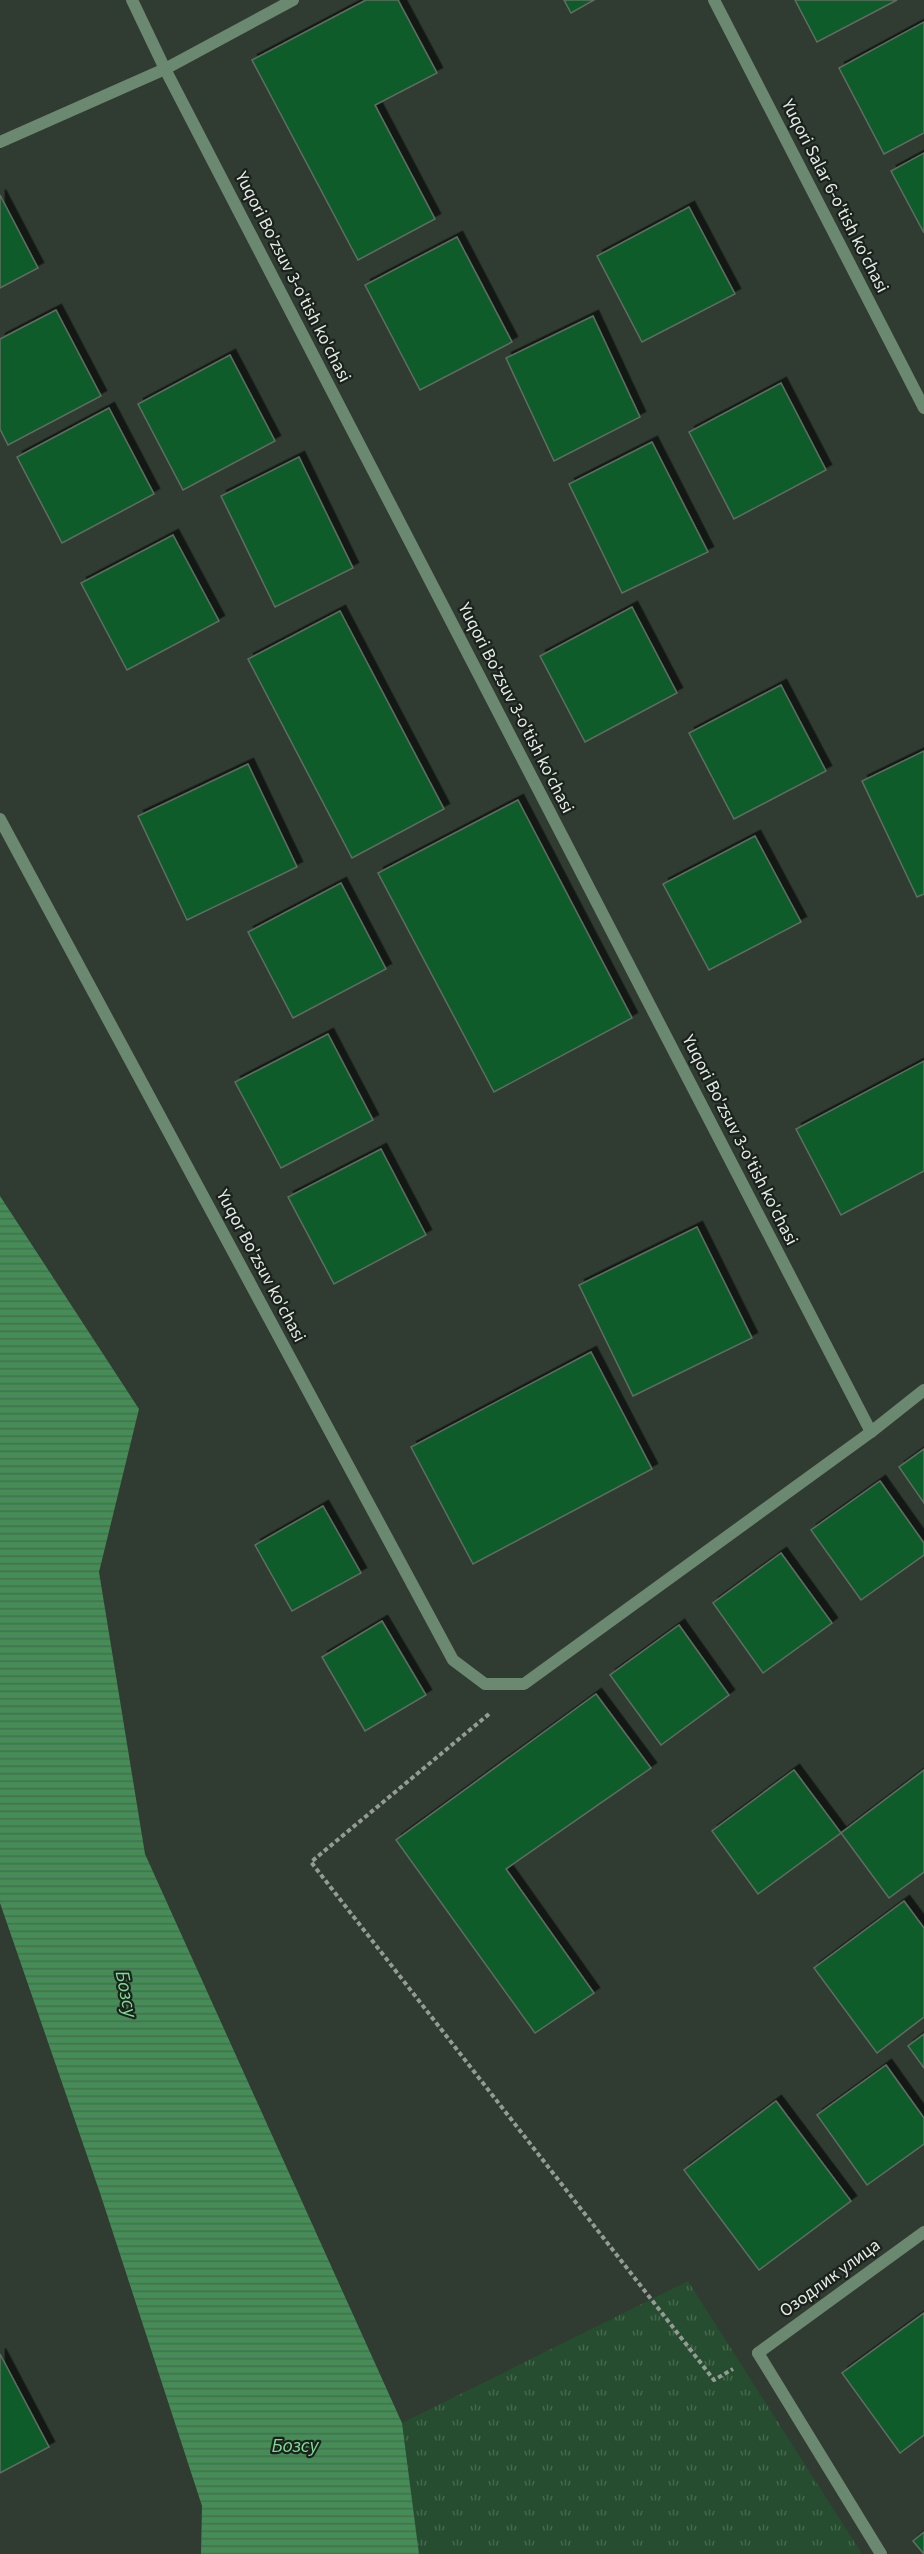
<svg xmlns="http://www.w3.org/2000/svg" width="924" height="2554" viewBox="0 0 924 2554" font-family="'Source Sans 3',sans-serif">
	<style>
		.grass { fill: url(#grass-tufts) }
		.water { fill: url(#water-rules) }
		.building { fill: #0d5c29; stroke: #606d62; stroke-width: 1.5; filter: url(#shadow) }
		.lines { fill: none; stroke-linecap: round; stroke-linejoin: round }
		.path { stroke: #939c94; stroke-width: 4; stroke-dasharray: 4.5 3; stroke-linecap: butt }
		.lane { stroke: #6b8870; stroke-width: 12 }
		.street { stroke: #6b8870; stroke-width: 12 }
		.labels { text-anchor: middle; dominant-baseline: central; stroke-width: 4.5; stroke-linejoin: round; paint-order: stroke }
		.street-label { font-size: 18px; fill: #e4ebe5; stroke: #1b211c }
		.water-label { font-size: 20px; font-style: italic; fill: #7ddd92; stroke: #1b211c }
	</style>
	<defs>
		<pattern id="grass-tufts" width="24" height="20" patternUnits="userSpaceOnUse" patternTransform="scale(1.5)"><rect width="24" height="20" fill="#264d2f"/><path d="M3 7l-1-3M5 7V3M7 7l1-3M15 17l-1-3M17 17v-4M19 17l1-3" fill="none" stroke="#45674d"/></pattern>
		<pattern id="water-rules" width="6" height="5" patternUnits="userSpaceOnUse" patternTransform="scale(1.5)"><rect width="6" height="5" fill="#458c56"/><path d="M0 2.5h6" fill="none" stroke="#45704f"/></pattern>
		<filter id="shadow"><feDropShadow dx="5.5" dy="-5.5" stdDeviation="0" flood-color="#0009"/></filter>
	</defs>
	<rect width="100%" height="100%" fill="#303b31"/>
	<path class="grass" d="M 688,2281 L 862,2554 L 419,2554 L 402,2423 Z"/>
	<path class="water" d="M 0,1196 L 139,1409 L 99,1572 L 145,1854 L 402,2423 L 419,2554 L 201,2554 L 202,2506 L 100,2193 L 0,1903 Z"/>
	<g class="building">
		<path d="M 366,0 L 398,0 L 437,73 L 375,105 L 435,219 L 358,260 L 252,60 Z"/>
		<path d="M 564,0 L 594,0 L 571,13 Z"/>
		<path d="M 795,0 L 897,0 L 817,42 Z"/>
		<path d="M 924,22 L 924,133 L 884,154 L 839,68 Z"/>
		<path d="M 924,153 L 924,233 L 891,171 Z"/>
		<path d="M 0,195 L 38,268 L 0,288 Z"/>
		<path d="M 689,207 L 735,294 L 642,342 L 597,256 Z"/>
		<path d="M 457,237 L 512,342 L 420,390 L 365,285 Z"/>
		<path d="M 56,310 L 101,396 L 8,445 L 0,429 L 0,339 Z"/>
		<path d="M 593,316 L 640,417 L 554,461 L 506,358 Z"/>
		<path d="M 230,355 L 275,441 L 183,490 L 138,404 Z"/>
		<path d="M 781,383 L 826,470 L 734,519 L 689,432 Z"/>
		<path d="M 109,408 L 154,494 L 62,543 L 17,457 Z"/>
		<path d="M 652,442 L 708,552 L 622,593 L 569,484 Z"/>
		<path d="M 299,457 L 353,568 L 275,607 L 221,496 Z"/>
		<path d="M 173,535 L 219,621 L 127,670 L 81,583 Z"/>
		<path d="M 632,607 L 677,693 L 585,742 L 540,656 Z"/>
		<path d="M 340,611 L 444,809 L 352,858 L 248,659 Z"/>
		<path d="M 781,685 L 826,771 L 734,819 L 689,733 Z"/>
		<path d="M 924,751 L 924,894 L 917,897 L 862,781 Z"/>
		<path d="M 248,764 L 297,867 L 187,920 L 138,816 Z"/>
		<path d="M 518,800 L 632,1018 L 494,1092 L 378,873 Z"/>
		<path d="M 755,836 L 801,922 L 709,970 L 663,884 Z"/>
		<path d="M 341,883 L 386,969 L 293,1018 L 248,932 Z"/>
		<path d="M 328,1034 L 373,1120 L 281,1168 L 235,1082 Z"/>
		<path d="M 924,1061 L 924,1171 L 841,1215 L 796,1129 Z"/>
		<path d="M 381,1149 L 426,1235 L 334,1284 L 288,1197 Z"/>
		<path d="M 697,1227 L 752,1338 L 633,1396 L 579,1285 Z"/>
		<path d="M 591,1352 L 652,1469 L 473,1564 L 411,1447 Z"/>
		<path d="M 924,1449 L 924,1503 L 899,1467 Z"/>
		<path d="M 880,1481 L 924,1543 L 924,1555 L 861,1600 L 811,1530 Z"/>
		<path d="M 323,1506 L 361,1573 L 292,1611 L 255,1545 Z"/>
		<path d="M 781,1553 L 832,1623 L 763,1673 L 713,1603 Z"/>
		<path d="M 382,1621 L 426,1695 L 365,1731 L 322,1657 Z"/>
		<path d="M 679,1625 L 729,1695 L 661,1745 L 610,1675 Z"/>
		<path d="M 596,1694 L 651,1768 L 506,1869 L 594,1993 L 535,2033 L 396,1840 Z"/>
		<path d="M 794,1770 L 841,1833 L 758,1894 L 712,1831 Z"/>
		<path d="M 924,1770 L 924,1872 L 889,1898 L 841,1833 Z"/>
		<path d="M 904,1901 L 924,1928 L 924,2017 L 877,2053 L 814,1968 Z"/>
		<path d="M 924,2034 L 924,2068 L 908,2046 Z"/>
		<path d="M 886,2065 L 924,2118 L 924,2144 L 867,2185 L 817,2115 Z"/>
		<path d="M 776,2101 L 851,2201 L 759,2270 L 684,2170 Z"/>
		<path d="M 924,2313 L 924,2435 L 900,2453 L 842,2373 Z"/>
		<path d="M 0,2354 L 49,2447 L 0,2473 Z"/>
		<path d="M 924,2532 L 924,2554 L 913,2541 Z"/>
	</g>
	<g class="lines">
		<path class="path" d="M 489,1714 L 311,1862 L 714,2380 L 733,2369"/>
		<path class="lane" d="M 758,2353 L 881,2554"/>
		<g class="street">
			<path d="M 132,0 L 165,69 L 871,1432"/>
			<path d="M 714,0 L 924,408"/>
			<path d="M 0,142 L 165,69 L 293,0"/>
			<path d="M 0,819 L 453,1660 L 485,1684 L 524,1684 L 871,1432 L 924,1390"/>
			<path d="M 758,2353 L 924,2232"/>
		</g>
	</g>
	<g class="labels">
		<g class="street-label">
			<text transform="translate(835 196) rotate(63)">Yuqori Salar 6-o'tish ko'chasi</text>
			<text transform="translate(293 277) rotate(63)">Yuqori Bo'zsuv 3-o'tish ko'chasi</text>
			<text transform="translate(516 708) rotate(63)">Yuqori Bo'zsuv 3-o'tish ko'chasi</text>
			<text transform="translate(740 1140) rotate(63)">Yuqori Bo'zsuv 3-o'tish ko'chasi</text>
			<text transform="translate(261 1266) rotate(62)">Yuqor Bo'zsuv ko'chasi</text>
			<text transform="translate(830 2278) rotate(-36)">Озодлик улица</text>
		</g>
		<g class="water-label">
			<text transform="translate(126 1994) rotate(79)">Бозсу</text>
			<text x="295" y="2446">Бозсу</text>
		</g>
	</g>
</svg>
